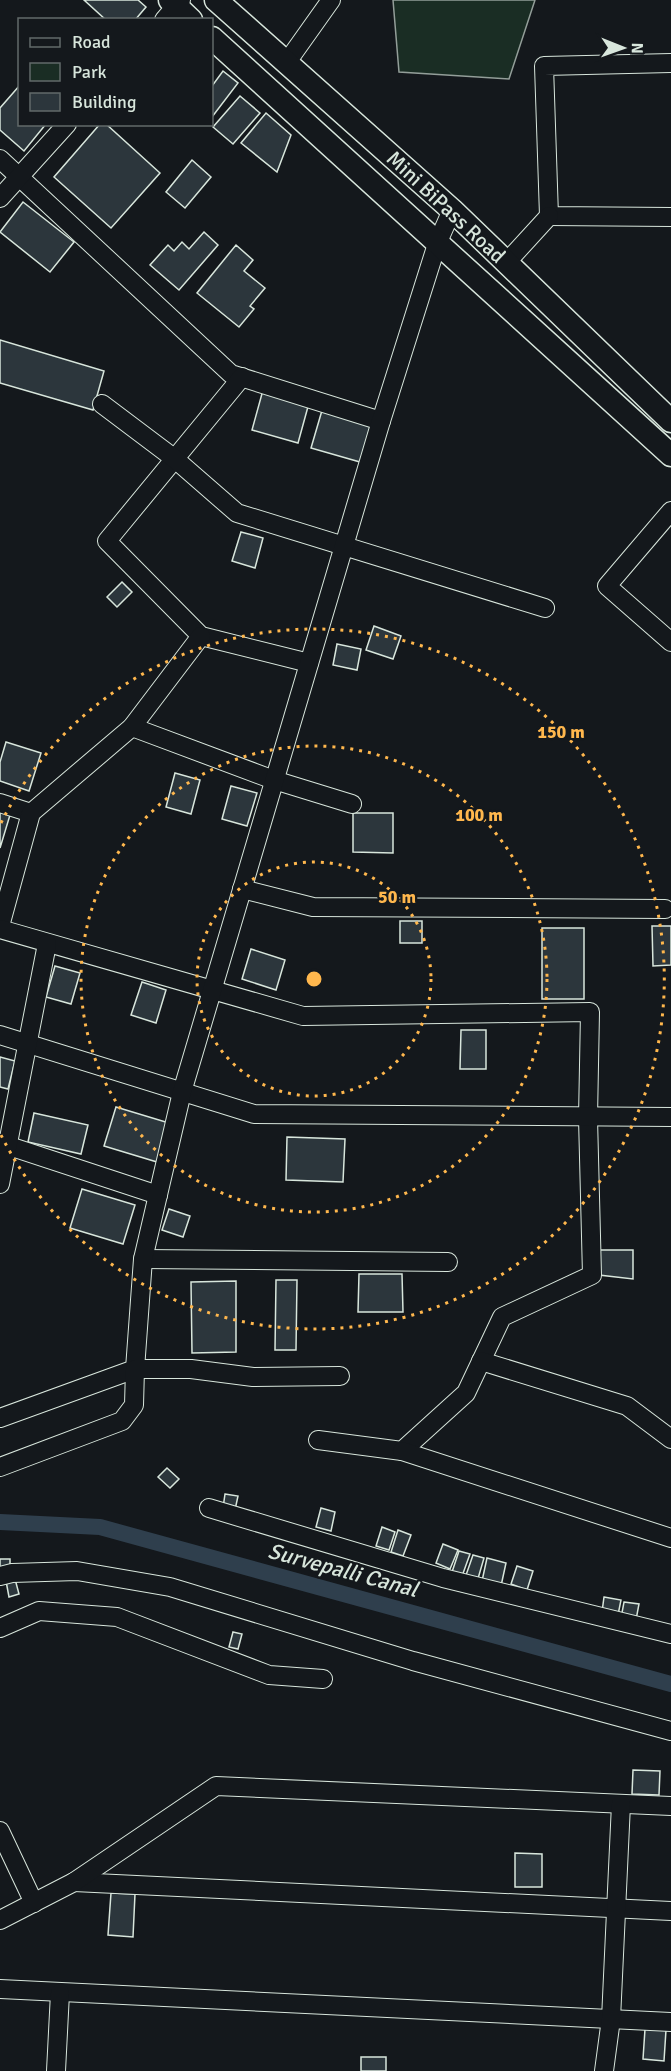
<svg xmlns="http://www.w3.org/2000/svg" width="671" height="2071" viewBox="0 0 671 2071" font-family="Signika,sans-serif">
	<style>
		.green { fill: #1a2d24; stroke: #939e99; stroke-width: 1.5 }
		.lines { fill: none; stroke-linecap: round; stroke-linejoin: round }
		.canal { stroke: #2f3f4d; stroke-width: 16 }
		.building { fill: #2c363c; stroke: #d8e6dc; stroke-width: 1.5 }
		.minor-casing { stroke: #d8e6dc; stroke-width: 20 }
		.major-casing { stroke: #d8e6dc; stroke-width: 25 }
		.minor { stroke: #14181c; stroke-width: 18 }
		.major { stroke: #14181c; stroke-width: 22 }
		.ring { fill: none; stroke: #ffb74d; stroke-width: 3; stroke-dasharray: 3 6 }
		.labels { text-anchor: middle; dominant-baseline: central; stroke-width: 4.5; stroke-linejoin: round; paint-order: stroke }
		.street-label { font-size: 21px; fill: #d8e6dc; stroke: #14181c }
		.water-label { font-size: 22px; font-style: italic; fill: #d8e6dc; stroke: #14181c }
		.centre { fill: #ffb74d; stroke: #14181c; stroke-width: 3 }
		.ring-label { font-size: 18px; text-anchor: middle; font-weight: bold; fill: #ffb74d; stroke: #14181c; stroke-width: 4.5; stroke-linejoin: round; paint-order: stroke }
	</style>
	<rect width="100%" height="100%" fill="#14181c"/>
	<path class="green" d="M 393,0 L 535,0 L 509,79 L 399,72 Z"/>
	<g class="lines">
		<path class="canal" d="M 0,1522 L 100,1527 L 671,1684"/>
	</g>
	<g class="building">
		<path d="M 84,0 L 138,0 L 146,7 L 135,20 L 106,20 Z"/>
		<path d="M 223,71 L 238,83 L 212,117 L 212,86 Z"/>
		<path d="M 20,85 L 20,124 L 46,124 L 24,151 L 0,130 L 0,108 Z"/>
		<path d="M 240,96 L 260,113 L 233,144 L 213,127 Z"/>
		<path d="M 266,113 L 291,135 L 277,172 L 241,143 Z"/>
		<path d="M 100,124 L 106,124 L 160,173 L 111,228 L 54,177 Z"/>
		<path d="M 192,160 L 211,177 L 185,208 L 166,192 Z"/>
		<path d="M 23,202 L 74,242 L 50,272 L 0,232 Z"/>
		<path d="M 204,232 L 218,245 L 179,290 L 150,265 L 168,245 L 174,251 L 182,242 L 189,249 Z"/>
		<path d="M 236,245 L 253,260 L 244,271 L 265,288 L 250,306 L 254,309 L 239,327 L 197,293 Z"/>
		<path d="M 0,340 L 104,371 L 93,410 L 0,383 Z"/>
		<path d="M 263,390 L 309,403 L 298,443 L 252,430 Z"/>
		<path d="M 323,407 L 372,421 L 360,462 L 311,448 Z"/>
		<path d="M 241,532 L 263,538 L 255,568 L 232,561 Z"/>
		<path d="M 122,582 L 132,592 L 117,607 L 107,597 Z"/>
		<path d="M 374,626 L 401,636 L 393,659 L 366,650 Z"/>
		<path d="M 337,644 L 361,649 L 357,670 L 333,665 Z"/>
		<path d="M 6,742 L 41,753 L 29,791 L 0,781 L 0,762 Z"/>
		<path d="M 175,773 L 200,780 L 191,814 L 166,807 Z"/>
		<path d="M 231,786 L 257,793 L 247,826 L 222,819 Z"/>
		<path d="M 0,812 L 10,815 L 0,848 Z"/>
		<path d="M 353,813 L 393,813 L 393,853 L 353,852 Z"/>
		<rect x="400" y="921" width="22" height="22"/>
		<path d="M 652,926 L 671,926 L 671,965 L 653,966 Z"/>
		<rect x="542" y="928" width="42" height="71"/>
		<path d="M 251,949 L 285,960 L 276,990 L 242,979 Z"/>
		<path d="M 55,966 L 80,973 L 71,1004 L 46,997 Z"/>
		<path d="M 142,982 L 166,990 L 156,1023 L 131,1015 Z"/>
		<path d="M 461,1030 L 486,1030 L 486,1069 L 460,1069 Z"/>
		<path d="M 0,1057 L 15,1061 L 8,1089 L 0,1087 Z"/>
		<path d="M 116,1107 L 169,1123 L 157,1162 L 104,1146 Z"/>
		<path d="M 34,1113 L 88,1125 L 81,1154 L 28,1142 Z"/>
		<path d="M 287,1137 L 345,1139 L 343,1182 L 286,1180 Z"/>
		<path d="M 82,1189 L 135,1205 L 123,1244 L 70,1228 Z"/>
		<path d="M 169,1209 L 190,1216 L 183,1237 L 162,1230 Z"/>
		<path d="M 598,1250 L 633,1250 L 633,1279 L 599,1275 Z"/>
		<path d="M 359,1274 L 402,1274 L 403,1312 L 358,1312 Z"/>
		<path d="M 276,1280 L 297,1280 L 296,1350 L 275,1350 Z"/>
		<path d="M 236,1281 L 236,1352 L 192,1353 L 191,1282 Z"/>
		<path d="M 167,1468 L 179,1479 L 170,1488 L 158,1477 Z"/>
		<path d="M 225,1494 L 238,1496 L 235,1510 L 223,1508 Z"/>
		<path d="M 321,1508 L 335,1512 L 331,1531 L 316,1527 Z"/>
		<path d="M 382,1527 L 395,1532 L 389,1550 L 376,1546 Z"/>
		<path d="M 398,1530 L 411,1535 L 403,1556 L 391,1552 Z"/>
		<path d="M 443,1544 L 458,1550 L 450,1569 L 436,1563 Z"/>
		<path d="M 459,1551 L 470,1554 L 461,1579 L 451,1575 Z"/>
		<path d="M 473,1555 L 484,1558 L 477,1582 L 465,1578 Z"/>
		<path d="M 487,1558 L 506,1563 L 501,1586 L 482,1581 Z"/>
		<rect x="0" y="1559" width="10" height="9"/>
		<path d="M 517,1566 L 533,1571 L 527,1590 L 511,1584 Z"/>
		<path d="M 15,1579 L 19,1594 L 9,1597 L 6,1581 Z"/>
		<path d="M 604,1597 L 621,1600 L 618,1615 L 602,1612 Z"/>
		<path d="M 624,1602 L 639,1604 L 636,1620 L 621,1618 Z"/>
		<path d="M 233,1632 L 242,1634 L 238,1649 L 229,1647 Z"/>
		<path d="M 633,1770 L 660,1771 L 659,1795 L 632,1794 Z"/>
		<path d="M 515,1853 L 542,1854 L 542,1887 L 515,1887 Z"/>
		<path d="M 111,1893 L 135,1894 L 133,1937 L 108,1935 Z"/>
		<path d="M 645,2029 L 666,2030 L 664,2061 L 643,2059 Z"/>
		<rect x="361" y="2057" width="25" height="14"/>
	</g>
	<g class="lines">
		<g class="minor-casing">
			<g id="minor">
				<path d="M 164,20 L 181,0"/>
				<path d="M 287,62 L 331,0"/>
				<path d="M 671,63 L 544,66 L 549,216 L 671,217"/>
				<path d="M 0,159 L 231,374 L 381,421"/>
				<path d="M 0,198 L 67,124"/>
				<path d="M 506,263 L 549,216"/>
				<path d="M 242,377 L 107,541 L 201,636 L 309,663"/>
				<path d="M 102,404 L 175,459 L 237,513 L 545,608"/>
				<path d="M 671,511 L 607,586 L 671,642"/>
				<path d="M 132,727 L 274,780 L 352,804"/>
				<path d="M 0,803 L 31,813"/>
				<path d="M 242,889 L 313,907 L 665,909"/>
				<path d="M 0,926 L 31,813 L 132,727 L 201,636"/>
				<path d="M 0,929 L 303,1016 L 590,1012 L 588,1118 L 592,1275 L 502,1317 L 466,1393 L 402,1451 L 318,1440"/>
				<path d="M 0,1035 L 254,1114 L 671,1117"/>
				<path d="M 0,1143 L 158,1195"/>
				<path d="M 0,1184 L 47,944"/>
				<path d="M 143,1259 L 448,1262"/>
				<path d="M 481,1361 L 627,1406 L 671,1439"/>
				<path d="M 0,1418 L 135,1369 L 143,1259 L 182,1092 L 381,421 L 437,244 L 452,210"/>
				<path d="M 402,1451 L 671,1538"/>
				<path d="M 0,1467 L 122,1421 L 134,1405 L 135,1369 L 191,1369 L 253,1377 L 340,1376"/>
				<path d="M 209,1508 L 443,1578 L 671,1634"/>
				<path d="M 0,1576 L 12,1573 L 77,1571 L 170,1587 L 413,1661 L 671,1731"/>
				<path d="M 0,1628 L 39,1611 L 117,1617 L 269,1675 L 323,1679"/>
				<path d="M 0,1831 L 34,1903"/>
				<path d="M 74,1882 L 671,1911"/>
				<path d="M 0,1920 L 74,1882 L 216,1786 L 671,1806"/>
				<path d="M 0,1989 L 671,2022"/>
				<path d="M 56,2071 L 60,1993"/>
				<path d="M 604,2071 L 611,2019 L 621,1804"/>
			</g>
		</g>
		<g class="major-casing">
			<g id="major">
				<path d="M 170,0 L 191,20"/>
				<path d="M 216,0 L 452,210 L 671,421"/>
				<path d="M 212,38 L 671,455"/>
			</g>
		</g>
		<use href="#minor" class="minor"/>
		<use href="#major" class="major"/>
	</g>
	<g class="ring">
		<circle cx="314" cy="979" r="117"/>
		<circle cx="314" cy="979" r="233"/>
		<path d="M1 823A350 350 0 1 1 1 1135"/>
	</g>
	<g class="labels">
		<g class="street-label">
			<text transform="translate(446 207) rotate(43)">Mini BiPass Road</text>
		</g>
		<g class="water-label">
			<text transform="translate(343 1570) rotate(15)">Survepalli Canal</text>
		</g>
	</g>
	<circle cx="314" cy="979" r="9" class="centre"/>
	<g class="ring-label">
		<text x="561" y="738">150 m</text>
		<text x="479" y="821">100 m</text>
		<text x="397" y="903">50 m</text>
	</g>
	<rect x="18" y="18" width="195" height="108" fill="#14181c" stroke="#626a69" stroke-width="1.5"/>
	<rect x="30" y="38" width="30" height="9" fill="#14181c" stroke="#626a69" stroke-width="1.5"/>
	<text x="72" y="48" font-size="18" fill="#d8e6dc">Road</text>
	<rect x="30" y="63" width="30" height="18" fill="#1a2d24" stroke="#626a69" stroke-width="1.5"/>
	<text x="72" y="78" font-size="18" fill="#d8e6dc">Park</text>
	<rect x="30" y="93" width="30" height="18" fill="#2c363c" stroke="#626a69" stroke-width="1.5"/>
	<text x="72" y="108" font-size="18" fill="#d8e6dc">Building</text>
	<g transform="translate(623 48) rotate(91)" stroke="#14181c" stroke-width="4.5" paint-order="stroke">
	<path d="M0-4.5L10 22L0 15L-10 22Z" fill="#d8e6dc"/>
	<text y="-9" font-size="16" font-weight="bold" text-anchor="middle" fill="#d8e6dc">N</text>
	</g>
</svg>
